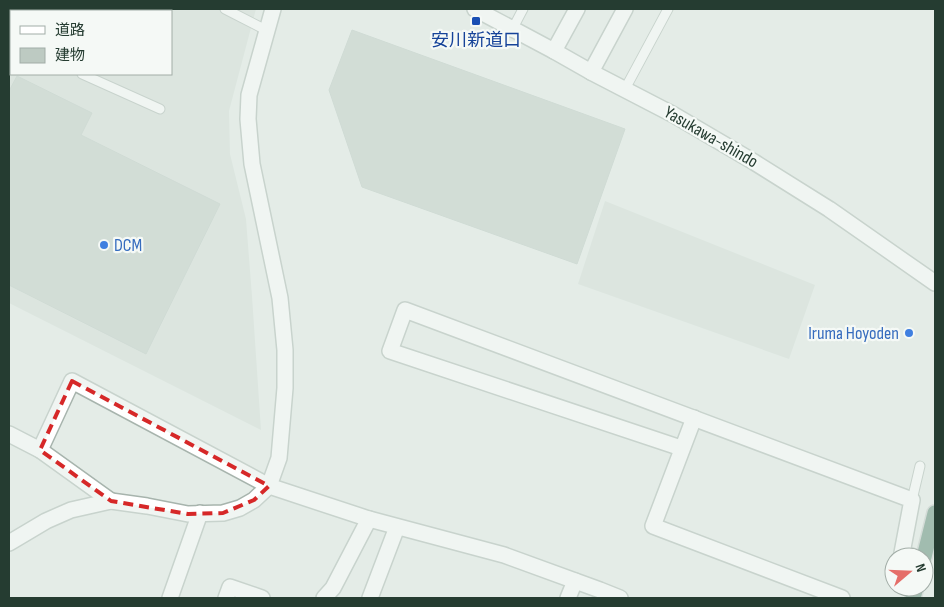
<svg xmlns="http://www.w3.org/2000/svg" width="944" height="607" viewBox="0 0 944 607" font-family="'Sofia Sans Condensed','Noto Sans JP',sans-serif">
	<style>
		.built { fill: #d3dcd6; fill-rule: evenodd }
		.building { fill: #bdcac2; stroke: #b7c5bd }
		.lines { fill: none; stroke-linecap: round; stroke-linejoin: round }
		.service-casing { stroke: #a7b4ad; stroke-width: 11 }
		.minor-casing { stroke: #a7b4ad; stroke-width: 18 }
		.tertiary-casing { stroke: #a7b4ad; stroke-width: 18 }
		.trunk-casing { stroke: #c2c8c5; stroke-width: 18 }
		.service { stroke: #fff; stroke-width: 9 }
		.minor { stroke: #fff; stroke-width: 15 }
		.tertiary { stroke: #fff; stroke-width: 15 }
		.trunk { stroke: #50826c; stroke-width: 15 }
		.marked { fill: none; stroke: #d62828; stroke-width: 4; stroke-dasharray: 10 6; stroke-linejoin: round }
		.transit-dot { fill: #1a4fb4; stroke: #f5f9f6; stroke-width: 2 }
		.shop-dot { fill: #3f7fe0; stroke: #f5f9f6; stroke-width: 2 }
		.labels { text-anchor: middle; dominant-baseline: central; stroke-width: 4.5; stroke-linejoin: round; paint-order: stroke }
		.transit-label { font-size: 18px; fill: #164399; stroke: #f5f9f6 }
		.street-label { font-size: 18px; fill: #253c31; stroke: #f5f9f6 }
		.shop-label { font-size: 18px; fill: #366cbe; stroke: #f5f9f6; text-anchor: start }
	</style>
	<rect width="100%" height="100%" fill="#e4ece7"/>
	<g class="built">
		<path d="M 9,9 L 256,9 L 229,111 L 230,154 L 246,219 L 252,296 L 261,430 L 9,303 ZM 11,11 L 171,11 L 171,74 L 11,74 Z"/>
		<path d="M 605,201 L 815,285 L 789,359 L 578,284 Z"/>
	</g>
	<g class="building">
		<path d="M 352,30 L 625,129 L 577,264 L 362,187 L 329,90 Z"/>
		<path d="M 17,76 L 92,113 L 81,135 L 220,204 L 146,354 L 9,285 L 9,91 Z"/>
	</g>
	<g class="lines">
		<g class="service-casing">
			<g id="service">
				<path d="M 225,9 L 266,30"/>
				<path d="M 107,11 L 108,9"/>
				<path d="M 513,28 L 523,9"/>
				<path d="M 9,40 L 11,41"/>
				<path d="M 82,74 L 160,109"/>
				<path d="M 625,89 L 668,9"/>
				<path d="M 912,500 L 920,466"/>
			</g>
		</g>
		<g class="minor-casing">
			<g id="minor">
				<path d="M 554,51 L 577,9"/>
				<path d="M 591,72 L 625,9"/>
				<path d="M 694,418 L 653,526 L 842,598"/>
				<path d="M 9,434 L 40,450 L 111,501"/>
				<path d="M 681,448 L 390,351 L 405,310 L 912,500 L 902,553 L 914,557"/>
				<path d="M 40,450 L 72,381 L 269,486 L 369,519 L 504,555 L 600,590 L 620,598"/>
				<path d="M 170,598 L 200,513"/>
				<path d="M 226,598 L 230,587 L 262,598"/>
				<path d="M 324,598 L 333,588 L 369,519"/>
				<path d="M 370,598 L 397,527"/>
				<path d="M 568,598 L 575,581"/>
			</g>
		</g>
		<g class="tertiary-casing">
			<g id="tertiary">
				<path d="M 475,9 L 554,51 L 591,72 L 674,115 L 754,162 L 829,209 L 935,283"/>
				<path d="M 9,543 L 46,521 L 71,510 L 111,501 L 147,506 L 188,514 L 223,513 L 240,508 L 254,500 L 269,486 L 279,458 L 285,388 L 285,350 L 280,298 L 252,164 L 248,119 L 249,95 L 273,9"/>
			</g>
		</g>
		<g class="trunk-casing">
			<g id="trunk">
				<path d="M 924,557 L 935,513"/>
				<path d="M 913,598 L 916,587"/>
			</g>
		</g>
		<use href="#service" class="service"/>
		<use href="#minor" class="minor"/>
		<use href="#tertiary" class="tertiary"/>
		<use href="#trunk" class="trunk"/>
	</g>
	<path d="M0 0H944V607H0ZM 72,381 L 269,486 L 254,500 L 223,513 L 188,514 L 111,501 L 40,450 Z" fill="#e4ece7" fill-opacity=".55" fill-rule="evenodd"/>
	<path class="marked" d="M 72,381 L 269,486 L 254,500 L 223,513 L 188,514 L 111,501 L 40,450 Z"/>
	<rect class="transit-dot" x="471" y="16" width="10" height="10" rx="2.5"/>
	<g class="shop-dot">
		<circle cx="104" cy="245" r="5"/>
		<circle cx="909" cy="333" r="5"/>
	</g>
	<g class="labels">
		<g class="transit-label">
			<text x="476" y="40">安川新道口</text>
		</g>
		<g class="street-label">
			<text transform="translate(711 137) rotate(30)">Yasukawa-shindo</text>
		</g>
		<g class="shop-label">
			<text x="114" y="245">DCM</text>
			<text x="899" y="333" text-anchor="end">Iruma Hoyoden</text>
		</g>
	</g>
	<rect width="944" height="607" fill="none" stroke="#253c31" stroke-width="20"/>
	<rect x="10" y="10" width="162" height="65" fill="#f5f9f6" stroke="#a2ada7"/>
	<rect x="20" y="26" width="25" height="8" fill="#ffffff" stroke="#a2ada7"/>
	<text x="55" y="35" font-size="15" fill="#253c31">道路</text>
	<rect x="20" y="48" width="25" height="15" fill="#bdcac2" stroke="#a2ada7"/>
	<text x="55" y="60" font-size="15" fill="#253c31">建物</text>
	<g transform="translate(909 572) rotate(71)"><circle r="24" fill="#f5f9f6" stroke="#a2ada7"/>
	<path d="M0-4L9 19L0 12L-9 19Z" fill="#e56e69"/>
	<text y="-8" font-size="14" font-weight="bold" text-anchor="middle" fill="#253c31">N</text>
	</g>
</svg>
